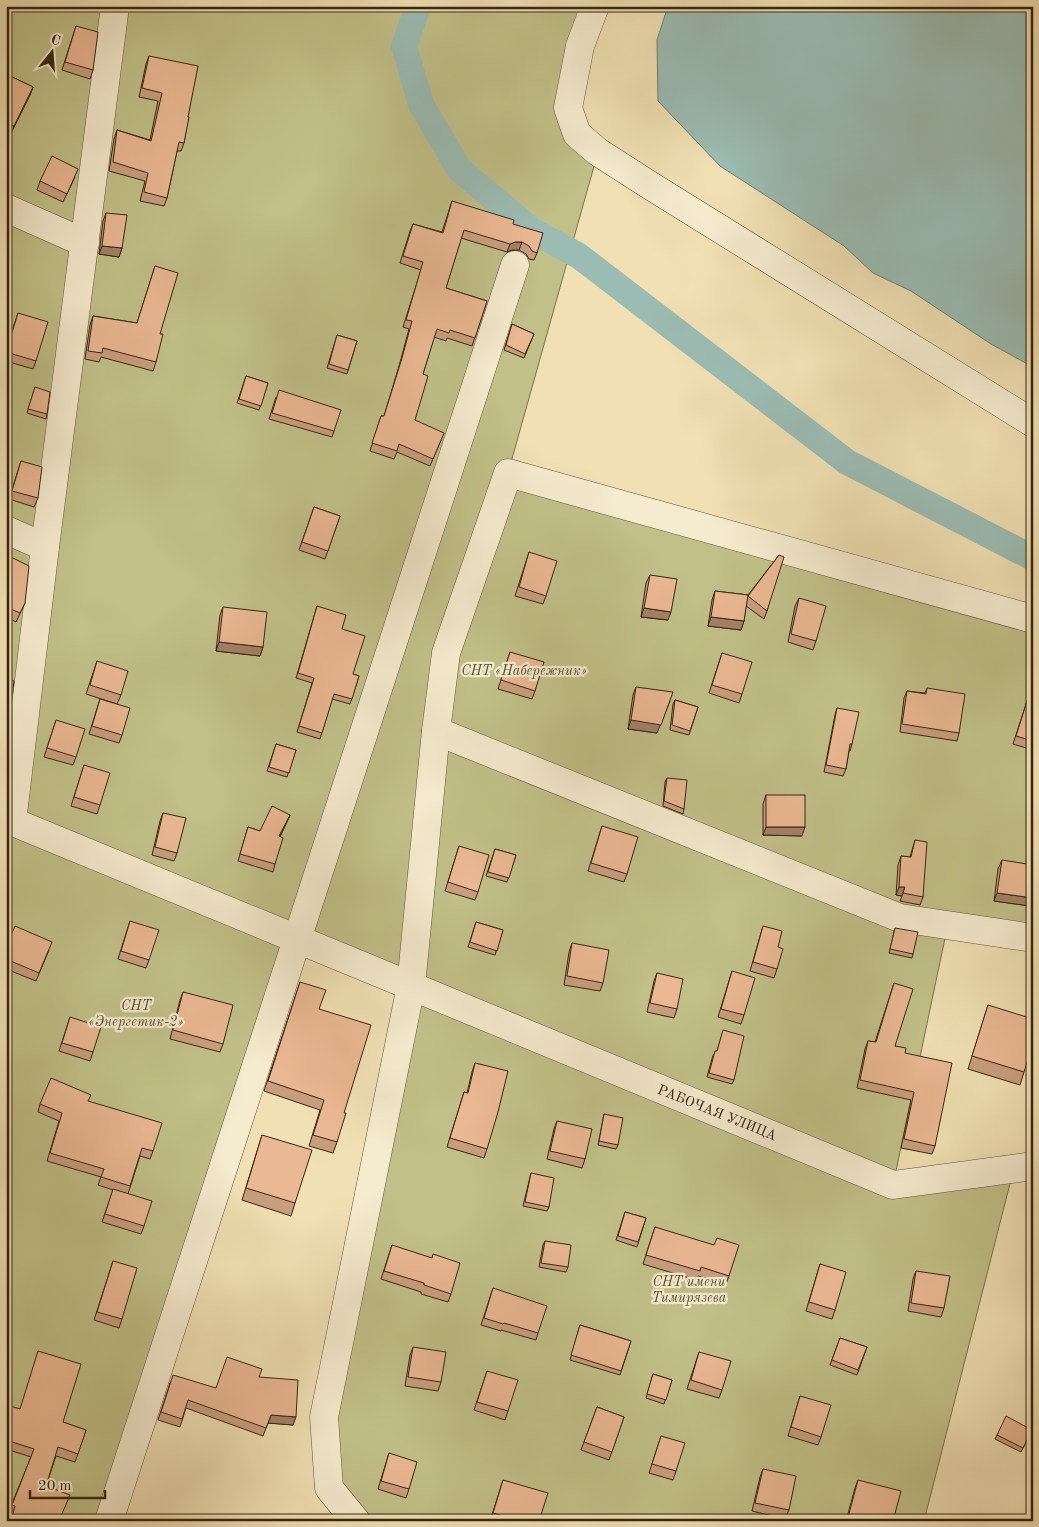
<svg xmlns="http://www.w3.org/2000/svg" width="1039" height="1527" viewBox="0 0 1039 1527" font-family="'Old Standard TT',serif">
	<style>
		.green { fill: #c1c088; stroke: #7b724e }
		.water { fill: #9bbcb3; stroke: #728073 }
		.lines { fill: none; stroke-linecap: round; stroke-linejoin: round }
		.canal { stroke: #9bbcb3; stroke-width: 26 }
		.minor-casing { stroke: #64543b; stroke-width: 29 }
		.minor { stroke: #f5ebce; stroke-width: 28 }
		.wall { fill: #c99e7e; stroke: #352513 }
		.shaded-wall { fill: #a48166; stroke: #352513 }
		.building { fill: #eab892; stroke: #352513 }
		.labels { text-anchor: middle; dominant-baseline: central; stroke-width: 4.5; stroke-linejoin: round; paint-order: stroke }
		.park-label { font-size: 14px; font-style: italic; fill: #584c30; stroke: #f5ebce }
		.street-label { font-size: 14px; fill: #352513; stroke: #f5ebce }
	</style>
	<rect width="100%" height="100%" fill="#f0e0b3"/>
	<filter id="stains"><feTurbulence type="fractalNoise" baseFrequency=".004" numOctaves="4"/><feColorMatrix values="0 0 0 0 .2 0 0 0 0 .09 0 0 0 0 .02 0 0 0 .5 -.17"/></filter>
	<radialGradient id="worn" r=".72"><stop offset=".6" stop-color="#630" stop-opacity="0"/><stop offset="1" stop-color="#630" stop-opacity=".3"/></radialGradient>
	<path class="green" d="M 6,6 L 596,6 L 558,123 L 598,152 L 508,473 L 1033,619 L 1033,938 L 948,924 L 893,1185 L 1014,1168 L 924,1521 L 356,1521 L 329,1488 L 324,1417 L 411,987 L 298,939 L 109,1521 L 6,1521 Z"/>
	<path class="water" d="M 668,6 L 1033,6 L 1033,367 L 991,344 L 911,291 L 873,273 L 844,246 L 720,166 L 658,101 L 657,40 Z"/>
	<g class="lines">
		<path class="canal" d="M 418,6 L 404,46 L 421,104 L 459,169 L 531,230 L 579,256 L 847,462 L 1033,558"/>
		<g class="minor-casing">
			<g id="minor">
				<path d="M 595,6 L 580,46 L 568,108 L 577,134 L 598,152 L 651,186 L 1033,423"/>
				<path d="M 6,208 L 85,243"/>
				<path d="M 6,530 L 45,547"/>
				<path d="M 1033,619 L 508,473 L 446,653 L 436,731 L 411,986 L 893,1185 L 1033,1166"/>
				<path d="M 436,731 L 900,918 L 1033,938"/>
				<path d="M 6,819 L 411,986 L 324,1417 L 329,1488 L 356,1521"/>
				<path d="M 12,822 L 45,547 L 115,6"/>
				<path d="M 109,1521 L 515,265"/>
			</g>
		</g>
		<use href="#minor" class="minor"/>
	</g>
	<g class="wall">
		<path d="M 298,6 L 307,6 L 306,10 Z"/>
		<path d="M 76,26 L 93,70 L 90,79 L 62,70 Z"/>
		<path d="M 149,56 L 188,117 L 184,143 L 181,151 L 177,151 L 167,198 L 164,206 L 140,201 L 145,181 L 109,171 L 114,139 L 117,130 L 150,140 L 158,101 L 139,97 L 146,64 Z"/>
		<path d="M 6,74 L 33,87 L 30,95 L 10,135 L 6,133 Z"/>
		<path d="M 75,177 L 63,202 L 37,190 L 40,181 Z"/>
		<path d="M 452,201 L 513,224 L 537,253 L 534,260 L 529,259 L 526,254 L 519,250 L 512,250 L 507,252 L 461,238 L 446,288 L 487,301 L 472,346 L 447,338 L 446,341 L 434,337 L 423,374 L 415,420 L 441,440 L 430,466 L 397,452 L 394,459 L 370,451 L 381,416 L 384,416 L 399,366 L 409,329 L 403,327 L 421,270 L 400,263 L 410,231 L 413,224 L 442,232 Z"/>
		<path d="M 106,213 L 122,248 L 119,257 L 99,254 L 103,221 Z"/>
		<path d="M 155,266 L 160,334 L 156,362 L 153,371 L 101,357 L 99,362 L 85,359 L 90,325 L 93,316 L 137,323 Z"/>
		<path d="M 18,313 L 36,361 L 33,369 L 6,361 L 6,349 Z"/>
		<path d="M 512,324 L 534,334 L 524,358 L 504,350 Z"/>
		<path d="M 337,335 L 357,341 L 347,374 L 327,368 Z"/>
		<path d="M 246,376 L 268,383 L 259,410 L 237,403 Z"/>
		<path d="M 35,387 L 47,414 L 46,419 L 27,413 Z"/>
		<path d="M 276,397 L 334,431 L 332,437 L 269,419 Z"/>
		<path d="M 21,461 L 38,498 L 34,507 L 9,499 Z"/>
		<path d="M 314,507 L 340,516 L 325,559 L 299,550 Z"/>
		<path d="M 529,552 L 546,596 L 543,604 L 515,596 Z"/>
		<path d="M 779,555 L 767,611 L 764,619 L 746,606 L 744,621 L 741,630 L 708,626 L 712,600 L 715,591 L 748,595 Z"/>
		<path d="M 6,562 L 25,603 L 16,622 L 6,617 Z"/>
		<path d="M 650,575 L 668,620 L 641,617 L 646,583 Z"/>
		<path d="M 799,598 L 816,641 L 813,650 L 788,642 L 795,606 Z"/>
		<path d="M 317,606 L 342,629 L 353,674 L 359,676 L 350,704 L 332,699 L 320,739 L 297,732 L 312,683 L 296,678 Z"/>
		<path d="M 223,607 L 263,647 L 260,656 L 216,651 L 220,615 Z"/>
		<path d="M 510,652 L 535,691 L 532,699 L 498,689 Z"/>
		<path d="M 722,653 L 742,694 L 739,703 L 709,693 Z"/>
		<path d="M 97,661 L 121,695 L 117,704 L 86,694 Z"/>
		<path d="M 6,677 L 10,712 L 8,717 L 6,715 Z"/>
		<path d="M 636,687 L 657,733 L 628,729 L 633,695 Z"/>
		<path d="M 927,688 L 959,733 L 957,741 L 900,732 L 904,698 L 907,691 L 925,693 Z"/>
		<path d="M 1028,698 L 1033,699 L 1033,750 L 1013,744 Z"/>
		<path d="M 100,699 L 122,735 L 119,743 L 89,734 Z"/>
		<path d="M 675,700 L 698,707 L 689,735 L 670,730 L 673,704 Z"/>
		<path d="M 837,708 L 852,744 L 850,751 L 849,751 L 846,769 L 843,776 L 824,772 L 835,715 Z"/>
		<path d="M 56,720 L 76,757 L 73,765 L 44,757 Z"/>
		<path d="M 276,744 L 296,750 L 287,777 L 267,771 Z"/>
		<path d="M 84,765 L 100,805 L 97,814 L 71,806 Z"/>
		<path d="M 667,778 L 684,809 L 683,814 L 663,806 L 665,782 Z"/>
		<path d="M 766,795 L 802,836 L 763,835 L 763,804 Z"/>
		<path d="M 163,813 L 177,853 L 174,861 L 152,855 L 160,821 Z"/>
		<path d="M 290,815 L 280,837 L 275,864 L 273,872 L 238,861 L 248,827 L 260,831 Z"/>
		<path d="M 602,826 L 627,874 L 624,882 L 588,871 Z"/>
		<path d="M 915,840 L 923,897 L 920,905 L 900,901 L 902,896 L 896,895 L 898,865 L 901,856 L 910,857 Z"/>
		<path d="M 459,846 L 478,892 L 475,900 L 445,891 Z"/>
		<path d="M 495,849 L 516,855 L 507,882 L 486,876 Z"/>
		<path d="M 1002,860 L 1030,906 L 994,901 L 998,869 Z"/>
		<path d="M 130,921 L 149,960 L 146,968 L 118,959 Z"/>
		<path d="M 476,922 L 503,930 L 495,955 L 468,947 Z"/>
		<path d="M 763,926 L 778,947 L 777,969 L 774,978 L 750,971 Z"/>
		<path d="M 895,928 L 913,954 L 912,958 L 889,953 Z"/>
		<path d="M 572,943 L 603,983 L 600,991 L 564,985 L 569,952 Z"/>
		<path d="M 6,947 L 49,950 L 36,981 L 6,969 Z"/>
		<path d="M 732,971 L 744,1015 L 741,1024 L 718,1017 Z"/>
		<path d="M 657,973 L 677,1009 L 674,1018 L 647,1012 L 654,981 Z"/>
		<path d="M 300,982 L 319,1009 L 337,1142 L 333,1153 L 309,1146 L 320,1110 L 264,1091 Z"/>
		<path d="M 894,983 L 895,1046 L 905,1053 L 935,1146 L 932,1154 L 901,1148 L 911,1100 L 857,1088 L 865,1049 L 868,1041 L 875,1042 Z"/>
		<path d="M 183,992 L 223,1044 L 220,1052 L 170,1039 L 180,1000 Z"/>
		<path d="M 988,1005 L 1024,1072 L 1020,1085 L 968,1069 Z"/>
		<path d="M 70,1017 L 93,1052 L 90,1061 L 59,1051 Z"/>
		<path d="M 722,1035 L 734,1080 L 732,1084 L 707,1077 L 713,1055 L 717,1051 Z"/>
		<path d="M 475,1063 L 487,1149 L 484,1158 L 447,1147 L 464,1092 L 467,1093 L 472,1072 Z"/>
		<path d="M 89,1101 L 153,1151 L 150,1159 L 140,1156 L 128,1194 L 144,1226 L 141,1234 L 102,1222 L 113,1190 L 98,1185 L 101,1177 L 47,1161 L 59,1121 L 38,1112 L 40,1104 Z"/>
		<path d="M 604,1114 L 618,1145 L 616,1149 L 598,1145 Z"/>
		<path d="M 557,1121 L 585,1159 L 582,1168 L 547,1159 L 554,1129 Z"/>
		<path d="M 262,1135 L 295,1203 L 291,1216 L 242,1200 Z"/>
		<path d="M 531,1173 L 549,1207 L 547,1211 L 523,1206 Z"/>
		<path d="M 625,1212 L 646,1218 L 637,1247 L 616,1240 Z"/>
		<path d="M 655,1227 L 729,1276 L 726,1284 L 698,1276 L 696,1280 L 643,1264 Z"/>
		<path d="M 545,1241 L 568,1267 L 566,1272 L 539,1267 L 543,1245 Z"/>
		<path d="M 392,1245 L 451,1294 L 448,1302 L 421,1294 L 421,1292 L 381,1279 Z"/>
		<path d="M 113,1261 L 122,1319 L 119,1328 L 94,1320 Z"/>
		<path d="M 820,1264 L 835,1310 L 832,1319 L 806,1311 Z"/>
		<path d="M 916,1271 L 944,1308 L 941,1317 L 908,1311 L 913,1279 Z"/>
		<path d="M 493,1288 L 538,1333 L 536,1340 L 501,1330 L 501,1331 L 481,1325 Z"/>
		<path d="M 580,1325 L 631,1341 L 620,1375 L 570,1360 Z"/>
		<path d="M 840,1338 L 867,1347 L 857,1375 L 830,1365 Z"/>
		<path d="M 413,1347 L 441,1382 L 438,1391 L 405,1386 L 410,1355 Z"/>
		<path d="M 699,1352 L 722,1390 L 719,1398 L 687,1389 Z"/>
		<path d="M 487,1371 L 508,1411 L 505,1420 L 474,1410 Z"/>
		<path d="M 653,1374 L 672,1380 L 664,1404 L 646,1398 Z"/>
		<path d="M 259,1377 L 293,1425 L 268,1423 L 263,1436 L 186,1408 L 180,1427 L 158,1420 L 170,1383 L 216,1388 Z"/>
		<path d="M 800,1396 L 821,1437 L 818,1445 L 788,1436 Z"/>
		<path d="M 6,1407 L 63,1422 L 86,1430 L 75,1462 L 56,1456 L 46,1486 L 60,1521 L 10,1521 L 12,1515 L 8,1513 L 31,1457 L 6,1449 Z"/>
		<path d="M 597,1407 L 624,1417 L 609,1460 L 581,1450 Z"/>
		<path d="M 1030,1434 L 1021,1452 L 995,1439 L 997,1435 Z"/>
		<path d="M 661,1436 L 676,1471 L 673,1480 L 649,1473 Z"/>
		<path d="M 389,1453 L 409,1489 L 406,1498 L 378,1489 Z"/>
		<path d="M 763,1469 L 789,1510 L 785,1519 L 752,1511 L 760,1477 Z"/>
		<path d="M 503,1480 L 539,1521 L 490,1521 Z"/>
		<path d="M 858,1480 L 893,1521 L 846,1521 L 855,1488 Z"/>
	</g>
	<g class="shaded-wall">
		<path d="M 33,87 L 30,95 L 10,135 L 14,126 Z"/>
		<path d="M 515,242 L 522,242 L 519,250 L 512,250 L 507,252 L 510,244 Z"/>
		<path d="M 102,246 L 122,248 L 119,257 L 99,254 Z"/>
		<path d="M 644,608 L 671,612 L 668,620 L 641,617 Z"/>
		<path d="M 711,617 L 744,621 L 741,630 L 708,626 Z"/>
		<path d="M 219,642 L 263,647 L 260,656 L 216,651 Z"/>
		<path d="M 670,701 L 657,733 L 628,729 L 631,720 Z"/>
		<path d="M 290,815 L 287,822 L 276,844 L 279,836 Z"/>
		<path d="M 766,827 L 805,827 L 802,836 L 763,835 Z"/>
		<path d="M 899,887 L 905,887 L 902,896 L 896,895 Z"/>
		<path d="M 997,893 L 1033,898 L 1033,900 L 1030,906 L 994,901 Z"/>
		<path d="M 271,1415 L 296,1417 L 293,1425 L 268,1423 Z"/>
	</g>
	<g class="building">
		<path d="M 76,26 L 98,32 L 93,70 L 65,62 Z"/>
		<path d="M 149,56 L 198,66 L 188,117 L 189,117 L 184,143 L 179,142 L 167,198 L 144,192 L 148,173 L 113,162 L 117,130 L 151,141 L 162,93 L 142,88 Z"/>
		<path d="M 6,74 L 33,87 L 14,126 L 6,123 Z"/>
		<path d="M 52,156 L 78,169 L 67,194 L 40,181 Z"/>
		<path d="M 452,201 L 514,220 L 513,224 L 543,233 L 537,253 L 532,251 L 529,246 L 522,242 L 515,242 L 510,244 L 464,230 L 446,288 L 487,301 L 475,338 L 450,330 L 449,333 L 437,329 L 423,374 L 428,376 L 415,420 L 444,433 L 433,459 L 399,444 L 397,451 L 372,443 L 381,416 L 384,416 L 402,358 L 412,321 L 406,320 L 423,262 L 403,256 L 413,224 L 443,233 Z"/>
		<path d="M 106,213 L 127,215 L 122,248 L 102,246 Z"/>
		<path d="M 155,266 L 178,273 L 160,334 L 163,334 L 156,362 L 103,348 L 102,353 L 88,351 L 93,316 L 137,323 Z"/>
		<path d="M 18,313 L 48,322 L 36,361 L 6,352 Z"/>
		<path d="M 512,324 L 534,334 L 525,354 L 506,345 Z"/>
		<path d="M 337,335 L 357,341 L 348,370 L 329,364 Z"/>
		<path d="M 246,376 L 268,383 L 261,406 L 239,399 Z"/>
		<path d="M 35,387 L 50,392 L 47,414 L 28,409 Z"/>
		<path d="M 279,390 L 341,410 L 334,431 L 272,413 Z"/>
		<path d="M 21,461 L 42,467 L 38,498 L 12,491 Z"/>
		<path d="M 314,507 L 340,516 L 328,551 L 302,542 Z"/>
		<path d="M 529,552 L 557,561 L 546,596 L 519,587 Z"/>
		<path d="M 779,555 L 784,557 L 767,611 L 748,596 Z"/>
		<path d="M 9,556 L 29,566 L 25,603 L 20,613 L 6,607 L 6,562 Z"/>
		<path d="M 650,575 L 677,579 L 671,612 L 644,608 Z"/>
		<path d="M 715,591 L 748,595 L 744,621 L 711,617 Z"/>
		<path d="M 799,598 L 826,606 L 816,641 L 791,634 Z"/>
		<path d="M 317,606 L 346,615 L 342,629 L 365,636 L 353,674 L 359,676 L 352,699 L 334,694 L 322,733 L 299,726 L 314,678 L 298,673 Z"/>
		<path d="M 223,607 L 267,612 L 263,647 L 219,642 Z"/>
		<path d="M 510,652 L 544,662 L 535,691 L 501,680 Z"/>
		<path d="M 722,653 L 752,662 L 742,694 L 712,685 Z"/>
		<path d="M 97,661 L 128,671 L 121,695 L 90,685 Z"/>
		<path d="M 6,677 L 14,681 L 10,712 L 6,710 Z"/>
		<path d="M 636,687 L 673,692 L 661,725 L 631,720 Z"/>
		<path d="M 927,688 L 965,694 L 959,733 L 902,724 L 907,691 L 926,694 Z"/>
		<path d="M 1028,698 L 1033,699 L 1033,741 L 1016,736 Z"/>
		<path d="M 100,699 L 130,708 L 122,735 L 92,726 Z"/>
		<path d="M 675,700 L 698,707 L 690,731 L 672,725 Z"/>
		<path d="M 837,708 L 859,712 L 852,744 L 850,744 L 846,769 L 826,765 Z"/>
		<path d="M 56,720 L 85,729 L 76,757 L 47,748 Z"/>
		<path d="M 276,744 L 296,750 L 289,773 L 269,767 Z"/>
		<path d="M 84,765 L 110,773 L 100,805 L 74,797 Z"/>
		<path d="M 667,778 L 687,780 L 684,809 L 664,801 Z"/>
		<rect x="766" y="795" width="39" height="32"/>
		<path d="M 272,806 L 290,815 L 279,836 L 283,838 L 275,864 L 240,854 L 248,827 L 260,831 Z"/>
		<path d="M 163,813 L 186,818 L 177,853 L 155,847 Z"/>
		<path d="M 602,826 L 638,837 L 627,874 L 591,863 Z"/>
		<path d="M 915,840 L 927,842 L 923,897 L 903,893 L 905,887 L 899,887 L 901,856 L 911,857 Z"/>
		<path d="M 459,846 L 489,855 L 478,892 L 448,882 Z"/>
		<path d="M 495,849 L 516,855 L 509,878 L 488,872 Z"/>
		<path d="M 1002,860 L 1033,865 L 1033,898 L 997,893 Z"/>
		<path d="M 130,921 L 159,930 L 149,960 L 121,951 Z"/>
		<path d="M 476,922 L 503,930 L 497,951 L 470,942 Z"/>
		<path d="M 15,926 L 52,942 L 39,973 L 6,959 L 6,947 Z"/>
		<path d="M 763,926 L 782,931 L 778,947 L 783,949 L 777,969 L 753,962 Z"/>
		<path d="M 895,928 L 918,932 L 913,954 L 890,949 Z"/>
		<path d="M 572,943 L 609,950 L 603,983 L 567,976 Z"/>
		<path d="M 732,971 L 755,978 L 744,1015 L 721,1009 Z"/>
		<path d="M 657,973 L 683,979 L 677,1009 L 650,1003 Z"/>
		<path d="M 300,982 L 326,990 L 319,1009 L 371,1025 L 344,1113 L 346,1113 L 337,1142 L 313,1135 L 324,1100 L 268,1081 Z"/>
		<path d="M 894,983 L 913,989 L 895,1046 L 906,1048 L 905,1053 L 952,1063 L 935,1146 L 904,1139 L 914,1092 L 860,1080 L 868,1041 L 876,1042 Z"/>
		<path d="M 183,992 L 233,1005 L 223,1044 L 173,1030 Z"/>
		<path d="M 988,1005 L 1033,1019 L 1033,1044 L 1024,1072 L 972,1056 Z"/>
		<path d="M 70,1017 L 101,1027 L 93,1052 L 62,1043 Z"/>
		<path d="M 723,1030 L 744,1036 L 734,1080 L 709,1073 L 715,1051 L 717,1051 Z"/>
		<path d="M 475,1063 L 508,1071 L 498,1112 L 487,1149 L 450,1138 L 464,1092 L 468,1093 Z"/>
		<path d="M 51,1078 L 91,1095 L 88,1101 L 162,1123 L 153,1151 L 142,1148 L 130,1186 L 101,1177 L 104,1169 L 50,1153 L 62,1113 L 40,1104 Z"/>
		<path d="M 604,1114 L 623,1118 L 618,1145 L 599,1141 Z"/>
		<path d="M 557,1121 L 592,1129 L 585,1159 L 550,1151 Z"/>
		<path d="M 262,1135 L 312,1150 L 295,1203 L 246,1188 Z"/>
		<path d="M 531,1173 L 554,1178 L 549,1207 L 525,1202 Z"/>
		<path d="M 113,1189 L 152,1201 L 144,1226 L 105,1214 Z"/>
		<path d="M 625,1212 L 646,1218 L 638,1242 L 618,1236 Z"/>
		<path d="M 655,1227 L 714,1245 L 717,1238 L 739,1245 L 729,1276 L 701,1267 L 700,1271 L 646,1255 Z"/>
		<path d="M 545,1241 L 571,1245 L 568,1267 L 541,1263 Z"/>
		<path d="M 392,1245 L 432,1258 L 433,1254 L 460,1263 L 451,1294 L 424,1285 L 424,1283 L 384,1271 Z"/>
		<path d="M 113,1261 L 137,1268 L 122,1319 L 97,1312 Z"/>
		<path d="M 820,1264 L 846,1272 L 835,1310 L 809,1302 Z"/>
		<path d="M 916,1271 L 950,1276 L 944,1308 L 911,1303 Z"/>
		<path d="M 493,1288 L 547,1306 L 538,1333 L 504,1323 L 503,1324 L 484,1318 Z"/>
		<path d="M 580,1325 L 631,1341 L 621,1371 L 571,1355 Z"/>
		<path d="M 840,1338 L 867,1347 L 858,1370 L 832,1360 Z"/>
		<path d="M 413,1347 L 446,1352 L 441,1382 L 408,1377 Z"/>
		<path d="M 38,1351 L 81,1364 L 63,1422 L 86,1430 L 78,1454 L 58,1447 L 46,1486 L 70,1495 L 59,1521 L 11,1521 L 15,1506 L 12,1505 L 34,1449 L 6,1440 L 6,1408 L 7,1405 L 20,1409 Z"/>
		<path d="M 699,1352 L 731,1361 L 722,1390 L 691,1380 Z"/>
		<path d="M 227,1357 L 262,1369 L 259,1377 L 298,1380 L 296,1417 L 271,1415 L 266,1428 L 188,1400 L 182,1419 L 161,1412 L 173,1375 L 216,1388 Z"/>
		<path d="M 487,1371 L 518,1380 L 508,1411 L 477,1402 Z"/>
		<path d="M 653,1374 L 672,1380 L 666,1400 L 647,1394 Z"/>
		<path d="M 800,1396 L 831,1405 L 821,1437 L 791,1427 Z"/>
		<path d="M 597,1407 L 624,1417 L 612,1452 L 584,1442 Z"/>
		<path d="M 1006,1416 L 1032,1430 L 1023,1448 L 997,1435 Z"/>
		<path d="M 661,1436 L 685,1443 L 676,1471 L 652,1464 Z"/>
		<path d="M 389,1453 L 417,1462 L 409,1489 L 381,1481 Z"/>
		<path d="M 763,1469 L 796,1476 L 789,1510 L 755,1503 Z"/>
		<path d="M 503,1480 L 548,1493 L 539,1521 L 519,1521 L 493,1513 Z"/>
		<path d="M 858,1480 L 901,1491 L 893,1521 L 847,1521 Z"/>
		<path d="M 953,1517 L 973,1521 L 952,1521 Z"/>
	</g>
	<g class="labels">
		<g class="park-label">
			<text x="524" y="671">СНТ «Набережник»</text>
			<text x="136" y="1006">СНТ<tspan x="136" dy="16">«Энергетик-2»</tspan></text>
			<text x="689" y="1282">СНТ имени<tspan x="689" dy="16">Тимирязева</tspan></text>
		</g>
		<g class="street-label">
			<text transform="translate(717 1113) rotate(22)">РАБОЧАЯ УЛИЦА</text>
		</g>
	</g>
	<rect width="1039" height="1527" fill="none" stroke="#f0e0b3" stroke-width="25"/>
	<rect x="8" y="8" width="1024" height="1512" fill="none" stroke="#352513" stroke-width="2.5"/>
	<rect x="12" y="12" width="1014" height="1502" fill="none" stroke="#352513"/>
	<g transform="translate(52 52) rotate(17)" stroke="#f5ebce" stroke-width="4" paint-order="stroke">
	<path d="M0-4L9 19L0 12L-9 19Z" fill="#352513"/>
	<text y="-8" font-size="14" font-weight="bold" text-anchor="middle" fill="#352513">С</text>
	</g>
	<path d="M30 1490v8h75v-8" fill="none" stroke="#352513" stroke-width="2.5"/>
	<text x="38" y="1490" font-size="15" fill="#352513" stroke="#f5ebce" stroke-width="4" paint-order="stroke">20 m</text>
	<rect width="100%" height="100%" filter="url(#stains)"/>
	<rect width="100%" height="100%" fill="url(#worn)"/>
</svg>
